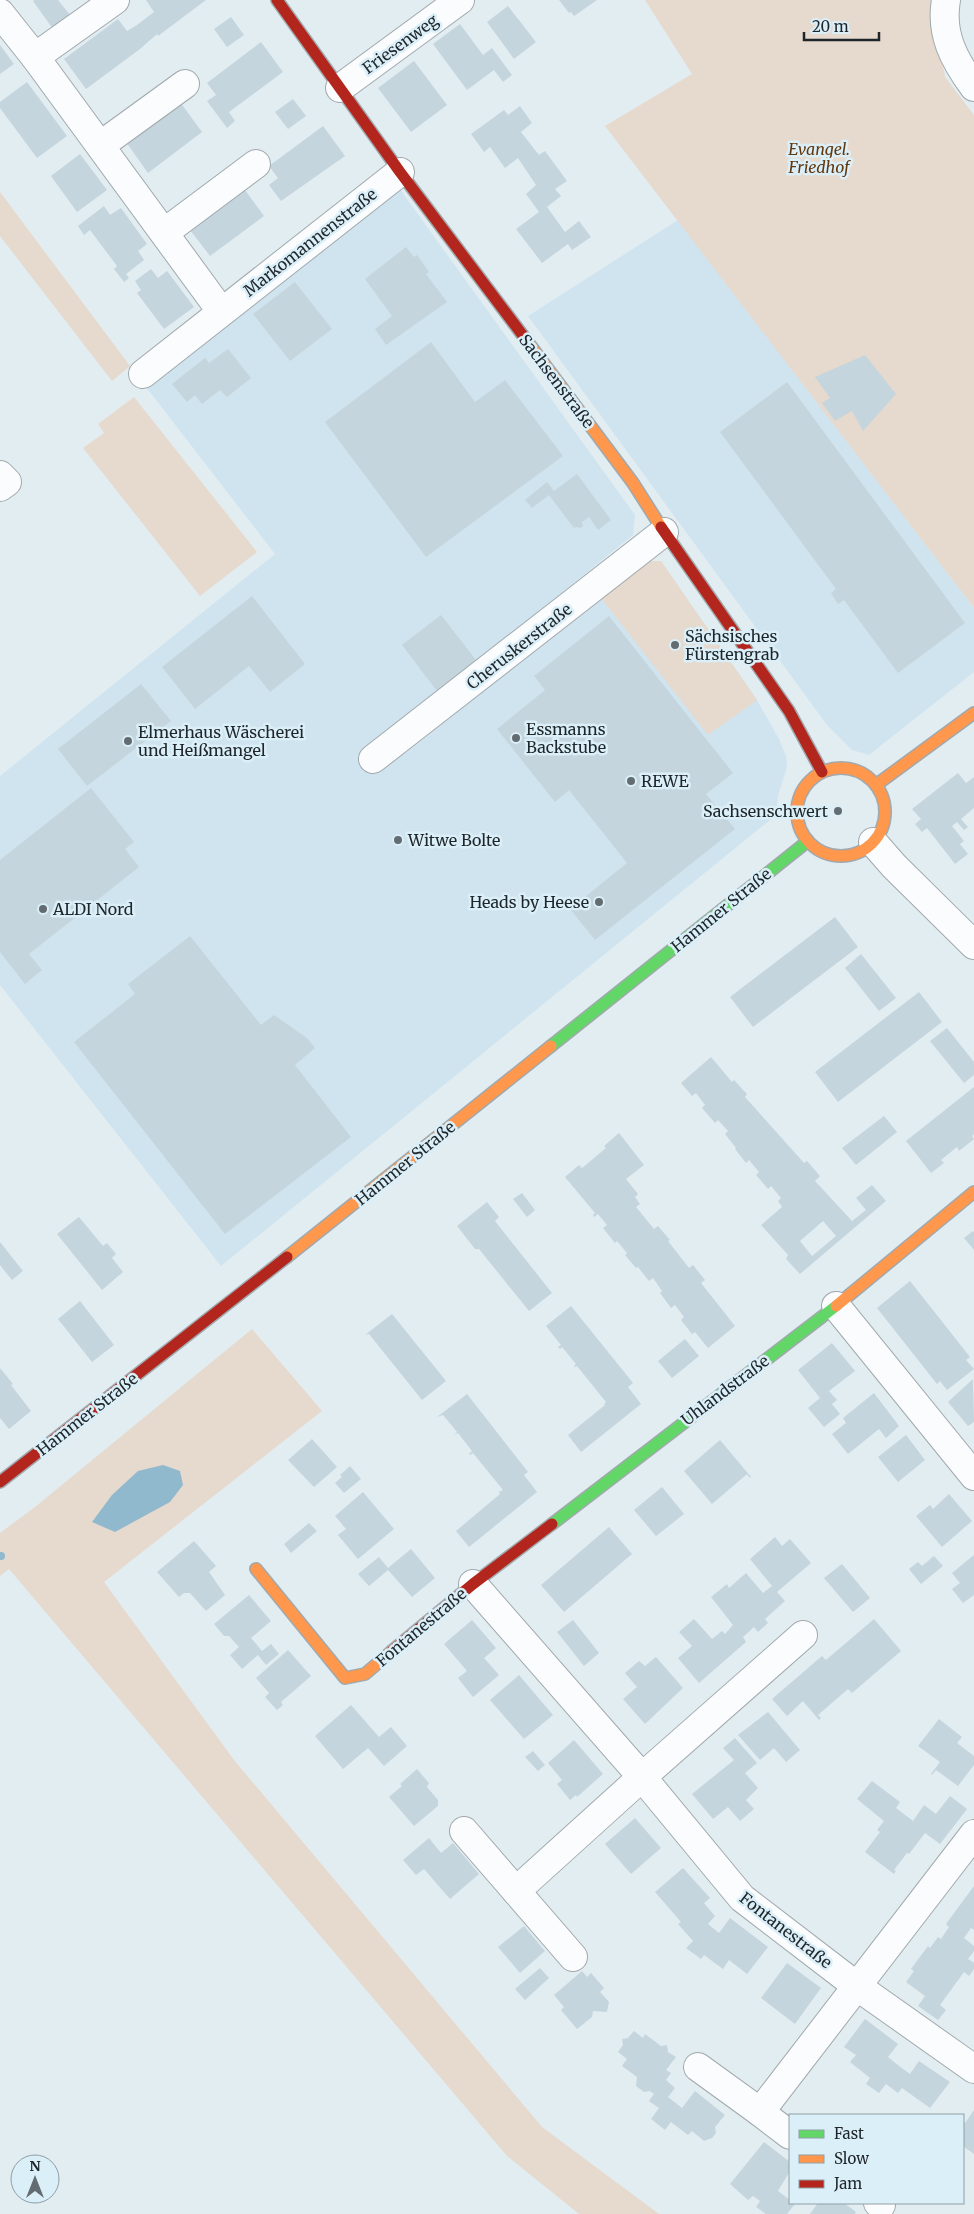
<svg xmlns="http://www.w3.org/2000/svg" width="974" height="2214" viewBox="0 0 974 2214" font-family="Merriweather,serif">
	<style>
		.built { fill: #d0e4ef }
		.green { fill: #e6d9ce }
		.water { fill: #90b9ce }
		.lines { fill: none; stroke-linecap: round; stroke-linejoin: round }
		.stream { stroke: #90b9ce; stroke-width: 8 }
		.building { fill: #c5d5dd; fill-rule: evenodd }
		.street-casing { stroke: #a1a9ad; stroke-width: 30 }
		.fast-casing { stroke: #a1a9ad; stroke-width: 14 }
		.slow-casing { stroke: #a1a9ad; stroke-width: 14 }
		.jam-casing { stroke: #a1a9ad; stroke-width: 14 }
		.street { stroke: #fbfcfd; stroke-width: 28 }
		.fast { stroke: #63d668; stroke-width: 11 }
		.slow { stroke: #ff974d; stroke-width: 11 }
		.jam { stroke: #b3261e; stroke-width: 11 }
		.poi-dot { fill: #636c70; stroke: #dbeff9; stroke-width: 2 }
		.labels { text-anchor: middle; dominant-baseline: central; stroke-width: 5; stroke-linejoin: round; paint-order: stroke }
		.street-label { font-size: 16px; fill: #1f262a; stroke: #dbeff9 }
		.park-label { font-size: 16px; font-style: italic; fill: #61370e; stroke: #dbeff9 }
		.poi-label { font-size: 16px; fill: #1f262a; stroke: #dbeff9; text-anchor: start }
	</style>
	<rect width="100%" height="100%" fill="#e2edf2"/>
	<g class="built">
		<path d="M 399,188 L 635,515 L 633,535 L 396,726 L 406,753 L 601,598 L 650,561 L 661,561 L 757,700 L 779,739 L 786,756 L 787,767 L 778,796 L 776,815 L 221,1266 L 0,985 L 0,776 L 275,554 L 146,387 Z"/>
		<path d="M 678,220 L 974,608 L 974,672 L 869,755 L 852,750 L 827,725 L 528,316 Z"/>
	</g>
	<g class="green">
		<path d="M 645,0 L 940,0 L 935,23 L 945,77 L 974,115 L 974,608 L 605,126 L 692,74 Z"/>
		<path d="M 0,192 L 130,366 L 112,381 L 0,236 Z"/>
		<path d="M 134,397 L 257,552 L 200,596 L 83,448 L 104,433 L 98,424 Z"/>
		<path d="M 650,561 L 661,561 L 757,700 L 708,735 L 601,598 Z"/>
		<path d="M 252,1329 L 322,1411 L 104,1582 L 234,1760 L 542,2127 L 659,2214 L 579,2214 L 507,2156 L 9,1569 L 0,1576 L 0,1533 L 35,1507 Z"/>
	</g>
	<path class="water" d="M 163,1465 L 180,1471 L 183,1485 L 170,1502 L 115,1532 L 92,1522 L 112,1495 L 138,1471 Z"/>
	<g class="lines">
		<path class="stream" d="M 0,1556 L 1,1556"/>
	</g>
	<g class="building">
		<path d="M 34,0 L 58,0 L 71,16 L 53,29 L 33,1 Z"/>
		<path d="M 146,0 L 206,0 L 158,36 L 157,34 L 140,49 L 86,89 L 64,59 L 118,19 L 127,31 L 137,25 L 154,12 Z"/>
		<path d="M 559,0 L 597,0 L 574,16 L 571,12 L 569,13 Z"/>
		<path d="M 508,6 L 536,42 L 514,59 L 487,22 Z"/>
		<path d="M 231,17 L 244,35 L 227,47 L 214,29 Z"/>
		<path d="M 460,24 L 483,55 L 492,48 L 512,75 L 503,82 L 494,70 L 467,90 L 433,44 Z"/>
		<path d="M 261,42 L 283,72 L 229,112 L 235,121 L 227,128 L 207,101 L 216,95 L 207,83 Z"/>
		<path d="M 0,45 L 14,64 L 0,74 Z"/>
		<path d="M 414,61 L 447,105 L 411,132 L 378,88 Z"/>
		<path d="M 27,82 L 67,136 L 37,158 L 0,108 L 0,102 Z"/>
		<path d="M 293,99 L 306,116 L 288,129 L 275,112 Z"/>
		<path d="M 180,102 L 202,132 L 148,173 L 126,142 Z"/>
		<path d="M 520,106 L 532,123 L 521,132 L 539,155 L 545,151 L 567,181 L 555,189 L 561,196 L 547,207 L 565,232 L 579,221 L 591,237 L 572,250 L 568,244 L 542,263 L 516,229 L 539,212 L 526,194 L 536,185 L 518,158 L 505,168 L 490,147 L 484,152 L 471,134 L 504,110 L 508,115 Z"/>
		<path d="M 323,126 L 345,156 L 281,201 L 269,185 L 278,178 L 269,166 Z"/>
		<path d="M 80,154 L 107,190 L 77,212 L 51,176 Z"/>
		<path d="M 242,186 L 264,216 L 210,256 L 187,226 Z"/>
		<path d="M 104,206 L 110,215 L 121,208 L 147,244 L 138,251 L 144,260 L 126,274 L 129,278 L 124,282 L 114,269 L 117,266 L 90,230 L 84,235 L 78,226 Z"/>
		<path d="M 406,247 L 414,257 L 417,255 L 429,272 L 426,274 L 447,302 L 386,345 L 375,329 L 392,316 L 365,279 Z"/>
		<path d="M 151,269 L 158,278 L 167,271 L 194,307 L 164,329 L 137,293 L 141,290 L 135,281 Z"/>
		<path d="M 295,282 L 332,329 L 290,361 L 253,314 Z"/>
		<path d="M 431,342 L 475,402 L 505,380 L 563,456 L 426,557 L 325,422 Z"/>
		<path d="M 228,349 L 251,378 L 227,397 L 220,390 L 202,404 L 195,395 L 187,402 L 172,384 L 205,358 L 209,363 Z"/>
		<path d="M 865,355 L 896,394 L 863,431 L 852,411 L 835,421 L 822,403 L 830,398 L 815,377 Z"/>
		<path d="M 787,382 L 965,623 L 898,673 L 844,600 L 838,604 L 831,593 L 836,589 L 720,432 Z"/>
		<path d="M 577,474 L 611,520 L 598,530 L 589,517 L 582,522 L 583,526 L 580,528 L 577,527 L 574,528 L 549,495 L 532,508 L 525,500 L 547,482 L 554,491 Z"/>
		<path d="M 252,596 L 305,664 L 270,692 L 249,666 L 195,709 L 162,667 Z"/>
		<path d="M 441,615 L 476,660 L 437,691 L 402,645 Z"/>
		<path d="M 609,616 L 733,773 L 706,794 L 735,829 L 595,940 L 570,909 L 627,863 L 569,790 L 555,802 L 497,729 L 545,690 L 534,676 Z"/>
		<path d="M 141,684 L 171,721 L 87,786 L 58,749 Z"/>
		<path d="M 958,773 L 966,783 L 974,777 L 974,808 L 961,819 L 968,827 L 964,830 L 957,822 L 952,826 L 964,841 L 960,844 L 968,854 L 955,864 L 927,828 L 922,832 L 915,824 L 921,819 L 912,809 Z"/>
		<path d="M 91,788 L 134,842 L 125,849 L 139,867 L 29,954 L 42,970 L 25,984 L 0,952 L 0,860 Z"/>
		<path d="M 835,917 L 858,947 L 753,1027 L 730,997 Z"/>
		<path d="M 190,936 L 261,1025 L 274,1015 L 307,1038 L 315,1048 L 295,1065 L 351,1137 L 225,1234 L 74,1042 L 135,994 L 128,984 Z"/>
		<path d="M 861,954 L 896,998 L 879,1011 L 845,968 Z"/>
		<path d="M 919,992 L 942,1022 L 838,1102 L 815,1072 Z"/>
		<path d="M 947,1028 L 974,1062 L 974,1075 L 964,1083 L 930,1041 Z"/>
		<path d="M 711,1057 L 732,1082 L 734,1080 L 747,1094 L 745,1097 L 804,1163 L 807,1161 L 820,1176 L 815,1181 L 852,1221 L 866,1210 L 856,1198 L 872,1185 L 886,1201 L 800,1274 L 786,1259 L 788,1255 L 761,1225 L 782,1207 L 778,1201 L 781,1198 L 771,1186 L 768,1189 L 756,1175 L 759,1172 L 749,1160 L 746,1163 L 735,1149 L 736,1148 L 725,1134 L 728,1131 L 718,1120 L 715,1123 L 702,1108 L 705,1105 L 696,1093 L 692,1096 L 681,1083 ZM 823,1221 L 836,1236 L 812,1256 L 800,1241 Z"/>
		<path d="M 974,1087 L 974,1134 L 972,1136 L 974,1139 L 959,1151 L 957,1147 L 941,1160 L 944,1163 L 931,1173 L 906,1141 Z"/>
		<path d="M 884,1116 L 897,1132 L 856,1165 L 842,1148 Z"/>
		<path d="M 619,1133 L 644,1165 L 626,1179 L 638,1194 L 635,1197 L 640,1204 L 636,1207 L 654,1229 L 658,1226 L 670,1240 L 668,1241 L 689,1268 L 693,1265 L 705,1280 L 701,1283 L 735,1326 L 708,1348 L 695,1332 L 692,1334 L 681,1320 L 684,1317 L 675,1305 L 671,1308 L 660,1293 L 662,1291 L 653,1278 L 649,1281 L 638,1267 L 636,1268 L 625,1255 L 627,1253 L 617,1241 L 615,1243 L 603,1228 L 607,1225 L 598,1214 L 594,1217 L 593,1215 L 595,1213 L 565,1177 L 579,1165 L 582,1168 L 606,1148 L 604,1146 Z"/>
		<path d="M 522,1193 L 535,1210 L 527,1217 L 513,1199 Z"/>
		<path d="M 487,1202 L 499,1217 L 495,1221 L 552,1293 L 529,1311 L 479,1249 L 475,1249 L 457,1226 Z"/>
		<path d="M 79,1217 L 103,1246 L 107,1243 L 116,1254 L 112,1258 L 123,1272 L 102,1290 L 57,1234 Z"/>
		<path d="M 973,1231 L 974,1232 L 974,1250 L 964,1238 Z"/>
		<path d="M 0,1242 L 23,1271 L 12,1280 L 0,1265 Z"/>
		<path d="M 910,1281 L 970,1357 L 966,1360 L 974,1369 L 947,1390 L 940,1381 L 937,1384 L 877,1308 Z"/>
		<path d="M 80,1301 L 114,1345 L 92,1362 L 58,1319 Z"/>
		<path d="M 571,1306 L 633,1383 L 628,1387 L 641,1404 L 581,1452 L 568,1435 L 605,1405 L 604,1404 L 606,1402 L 577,1366 L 575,1367 L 574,1366 L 576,1364 L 562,1347 L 560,1349 L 558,1347 L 561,1345 L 546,1326 Z"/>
		<path d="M 392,1314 L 446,1381 L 422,1400 L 369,1334 L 365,1335 Z"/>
		<path d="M 685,1339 L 699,1356 L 672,1378 L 658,1361 Z"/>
		<path d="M 832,1343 L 855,1371 L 829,1391 L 837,1400 L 832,1404 L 840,1414 L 824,1427 L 808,1408 L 820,1398 L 798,1370 Z"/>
		<path d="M 0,1368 L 13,1384 L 11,1385 L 31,1411 L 9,1429 L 0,1418 Z"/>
		<path d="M 973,1379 L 974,1422 L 968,1426 L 948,1402 Z"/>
		<path d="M 874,1393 L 899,1426 L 886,1438 L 879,1429 L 848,1454 L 832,1434 L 846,1423 L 843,1418 Z"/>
		<path d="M 467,1394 L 528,1472 L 524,1475 L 537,1492 L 469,1547 L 456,1531 L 500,1494 L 499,1492 L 503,1490 L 473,1453 L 470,1455 L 469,1454 L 472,1451 L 458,1433 L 454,1435 L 457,1432 L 443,1415 L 437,1417 Z"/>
		<path d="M 906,1435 L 925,1460 L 898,1482 L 878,1457 Z"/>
		<path d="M 312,1439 L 337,1467 L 314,1487 L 288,1460 Z"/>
		<path d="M 720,1440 L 751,1477 L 750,1478 L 747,1474 L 712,1504 L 684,1471 Z"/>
		<path d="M 350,1466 L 361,1479 L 344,1493 L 335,1483 L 342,1477 L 340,1475 Z"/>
		<path d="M 662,1487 L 684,1514 L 656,1536 L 634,1510 Z"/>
		<path d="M 363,1492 L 394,1529 L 358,1559 L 338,1535 L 346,1529 L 335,1516 Z"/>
		<path d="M 949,1494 L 972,1521 L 942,1547 L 916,1516 L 930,1505 L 933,1509 Z"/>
		<path d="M 309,1523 L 317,1531 L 291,1553 L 284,1544 Z"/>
		<path d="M 609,1527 L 632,1554 L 564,1612 L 541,1585 Z"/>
		<path d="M 775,1537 L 782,1546 L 790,1539 L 811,1563 L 777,1592 L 785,1601 L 765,1619 L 768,1623 L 758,1632 L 754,1627 L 743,1637 L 746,1642 L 699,1683 L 678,1658 L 692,1646 L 679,1632 L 694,1619 L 712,1639 L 722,1631 L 725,1634 L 733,1625 L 711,1597 L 727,1584 L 729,1588 L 746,1573 L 763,1593 L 772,1586 L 750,1559 Z"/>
		<path d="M 194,1541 L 216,1566 L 209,1572 L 225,1595 L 206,1611 L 190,1593 L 184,1593 L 179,1597 L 157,1572 Z"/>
		<path d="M 411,1549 L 435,1578 L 412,1597 L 388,1570 L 369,1586 L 358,1574 L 379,1557 L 388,1568 Z"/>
		<path d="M 974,1555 L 974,1595 L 963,1603 L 952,1589 L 960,1583 L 952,1573 Z"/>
		<path d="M 934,1556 L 943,1566 L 921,1584 L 909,1569 L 918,1562 L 922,1566 Z"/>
		<path d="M 842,1564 L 870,1598 L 853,1612 L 824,1578 Z"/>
		<path d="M 249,1595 L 271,1621 L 251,1638 L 262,1651 L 271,1644 L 279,1654 L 266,1665 L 258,1655 L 242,1669 L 230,1655 L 239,1647 L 229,1636 L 224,1636 L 214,1624 Z"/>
		<path d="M 874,1619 L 901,1651 L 852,1693 L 848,1689 L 818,1715 L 821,1718 L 819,1720 L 803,1701 L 787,1716 L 772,1699 L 822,1656 L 826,1660 Z"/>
		<path d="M 472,1620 L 496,1648 L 484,1658 L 499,1675 L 473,1697 L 458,1678 L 467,1671 L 444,1644 Z"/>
		<path d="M 573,1620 L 599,1653 L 584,1666 L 557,1632 Z"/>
		<path d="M 288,1650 L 311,1676 L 281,1702 L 283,1705 L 277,1710 L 265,1697 L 269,1693 L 256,1678 Z"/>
		<path d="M 656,1657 L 683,1688 L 645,1724 L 623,1699 L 637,1687 L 625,1673 L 639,1661 L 645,1666 Z"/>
		<path d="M 519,1675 L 553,1715 L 524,1739 L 490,1700 Z"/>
		<path d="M 351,1705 L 379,1737 L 391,1727 L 407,1746 L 384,1766 L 368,1748 L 343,1769 L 315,1736 Z"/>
		<path d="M 768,1712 L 800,1750 L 786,1762 L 774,1748 L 760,1760 L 738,1735 Z"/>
		<path d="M 939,1719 L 962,1737 L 957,1743 L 974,1756 L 974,1765 L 958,1786 L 936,1770 L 932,1775 L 931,1774 L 940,1762 L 918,1746 Z"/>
		<path d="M 735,1738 L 757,1763 L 745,1773 L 758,1788 L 746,1800 L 754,1809 L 740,1821 L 728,1807 L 713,1819 L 692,1794 L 734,1760 L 723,1748 Z"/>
		<path d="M 574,1740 L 603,1774 L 577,1797 L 576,1795 L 570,1800 L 557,1784 L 562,1780 L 548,1763 Z"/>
		<path d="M 533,1751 L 545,1765 L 538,1771 L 525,1757 Z"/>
		<path d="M 417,1769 L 429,1783 L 427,1787 L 438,1800 L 438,1806 L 414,1826 L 389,1797 L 402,1786 L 400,1784 Z"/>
		<path d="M 872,1781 L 900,1802 L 896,1808 L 913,1821 L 924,1805 L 936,1814 L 950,1796 L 967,1809 L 940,1844 L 925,1833 L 909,1854 L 907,1853 L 894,1870 L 896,1871 L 894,1874 L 865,1852 L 880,1832 L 877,1830 L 884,1821 L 857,1799 Z"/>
		<path d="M 635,1818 L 661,1848 L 631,1874 L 605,1844 Z"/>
		<path d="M 429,1838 L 441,1853 L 453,1843 L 479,1874 L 450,1899 L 424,1869 L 416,1875 L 403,1860 Z"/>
		<path d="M 683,1868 L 710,1898 L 704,1903 L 715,1916 L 708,1924 L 719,1933 L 730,1918 L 768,1947 L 747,1974 L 729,1960 L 723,1969 L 704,1955 L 701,1959 L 686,1948 L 693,1941 L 678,1924 L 681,1922 L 655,1892 Z"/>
		<path d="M 974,1886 L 974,1930 L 971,1928 L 964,1938 L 974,1946 L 974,1951 L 968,1959 L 974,1963 L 974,1969 L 969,1976 L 964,1972 L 940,2005 L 946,2010 L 938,2020 L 918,2006 L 925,1996 L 906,1982 L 914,1971 L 911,1969 L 928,1946 L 930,1948 L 938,1937 L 941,1939 L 949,1927 L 946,1924 Z"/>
		<path d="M 524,1926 L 545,1951 L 520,1973 L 498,1947 Z"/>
		<path d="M 787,1963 L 821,1988 L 795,2024 L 761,1998 Z"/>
		<path d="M 540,1968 L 549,1978 L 525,2000 L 515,1989 Z"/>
		<path d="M 582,1971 L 587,1977 L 591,1973 L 604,1988 L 600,1992 L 609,2002 L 607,2012 L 593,2011 L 592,2017 L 577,2029 L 561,2010 L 564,2007 L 554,1995 Z"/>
		<path d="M 865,2019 L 898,2044 L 888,2057 L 899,2066 L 910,2074 L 919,2061 L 950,2082 L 930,2108 L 902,2088 L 898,2093 L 886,2084 L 879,2093 L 866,2084 L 870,2078 L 850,2062 L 856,2055 L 844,2047 Z"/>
		<path d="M 634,2031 L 643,2038 L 645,2034 L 661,2046 L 667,2045 L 668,2052 L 676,2057 L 666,2070 L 671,2073 L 666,2080 L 675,2088 L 668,2097 L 682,2108 L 695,2091 L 725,2115 L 715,2127 L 716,2133 L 712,2138 L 704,2141 L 692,2131 L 688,2135 L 671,2122 L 665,2130 L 651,2119 L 659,2108 L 649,2101 L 654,2094 L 650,2091 L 644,2092 L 636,2086 L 637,2077 L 622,2066 L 627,2059 L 618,2052 L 623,2045 L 622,2039 L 628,2038 Z"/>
		<path d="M 974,2110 L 974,2154 L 963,2146 L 963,2121 L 965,2123 Z"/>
		<path d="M 764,2142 L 790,2162 L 790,2171 L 778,2191 L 790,2200 L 790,2203 L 795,2204 L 787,2214 L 766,2214 L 756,2207 L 760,2201 L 753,2196 L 748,2200 L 730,2184 Z"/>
		<path d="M 818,2203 L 844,2203 L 856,2212 L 855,2214 L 810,2214 Z"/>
	</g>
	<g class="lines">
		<g class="street-casing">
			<g id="street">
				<path d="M 115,0 L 35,57 L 221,311"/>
				<path d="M 946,0 C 940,34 954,60 974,87"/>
				<path d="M 0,13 L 35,57"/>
				<path d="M 340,88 L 460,0"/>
				<path d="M 101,145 L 185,84"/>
				<path d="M 165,232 L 256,164"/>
				<path d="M 143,374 L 400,172"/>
				<path d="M 0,475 L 7,482 L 0,487"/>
				<path d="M 373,759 L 664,532"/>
				<path d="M 873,842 L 894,866 L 974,945"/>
				<path d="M 836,1306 L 974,1476"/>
				<path d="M 473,1584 L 642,1777 L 742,1898 L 858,1987 L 974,2069"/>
				<path d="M 464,1831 L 573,1957"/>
				<path d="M 516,1891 L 642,1777 L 803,1635"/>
				<path d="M 698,2067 L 760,2112"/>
				<path d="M 790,2135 L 760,2112 L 974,1834"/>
				<path d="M 878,2203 L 881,2205"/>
			</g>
		</g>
		<g class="fast-casing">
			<g id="fast">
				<path d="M 551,1046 L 808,841"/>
				<path d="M 552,1524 L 836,1306"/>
			</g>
		</g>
		<g class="slow-casing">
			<g id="slow">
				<path d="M 524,337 L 633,483 L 661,527"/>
				<circle cx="841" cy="812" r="44"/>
				<path d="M 876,785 L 974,713"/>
				<path d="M 287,1257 L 551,1046"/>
				<path d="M 836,1306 L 974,1192"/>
				<path d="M 256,1569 L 345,1678 L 365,1674 L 392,1651"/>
			</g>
		</g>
		<g class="jam-casing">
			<g id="jam">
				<path d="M 277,0 L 400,172 L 524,337"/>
				<path d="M 661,527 L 789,711 L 822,772"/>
				<path d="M 0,1482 L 287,1257"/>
				<path d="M 392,1651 L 473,1584 L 552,1524"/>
			</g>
		</g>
		<use href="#street" class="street"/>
		<use href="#fast" class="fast"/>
		<use href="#slow" class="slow"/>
		<use href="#jam" class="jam"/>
	</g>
	<g class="poi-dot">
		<circle cx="675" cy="645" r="5"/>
		<circle cx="516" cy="738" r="5"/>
		<circle cx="128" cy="741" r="5"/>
		<circle cx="631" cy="781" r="5"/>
		<circle cx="838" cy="811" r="5"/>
		<circle cx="398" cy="840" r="5"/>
		<circle cx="599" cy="902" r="5"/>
		<circle cx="43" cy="909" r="5"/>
	</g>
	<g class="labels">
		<g class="street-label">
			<text transform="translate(400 44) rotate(-36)">Friesenweg</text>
			<text transform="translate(310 242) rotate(-38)">Markomannenstraße</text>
			<text transform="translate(557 381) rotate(53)">Sachsenstraße</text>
			<text transform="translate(519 646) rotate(-38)">Cheruskerstraße</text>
			<text transform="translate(721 910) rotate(-39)">Hammer Straße</text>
			<text transform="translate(405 1163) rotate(-39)">Hammer Straße</text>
			<text transform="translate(725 1390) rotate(-37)">Uhlandstraße</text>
			<text transform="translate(87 1414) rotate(-38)">Hammer Straße</text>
			<text transform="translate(421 1627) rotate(-40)">Fontanestraße</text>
			<text transform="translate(786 1930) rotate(38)">Fontanestraße</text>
		</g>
		<g class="park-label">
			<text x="819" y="149">Evangel.<tspan x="819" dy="18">Friedhof</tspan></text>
		</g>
		<g class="poi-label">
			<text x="685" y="636">Sächsisches<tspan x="685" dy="18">Fürstengrab</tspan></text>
			<text x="526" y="729">Essmanns<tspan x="526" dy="18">Backstube</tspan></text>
			<text x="138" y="732">Elmerhaus Wäscherei<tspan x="138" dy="18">und Heißmangel</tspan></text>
			<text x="641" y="781">REWE</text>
			<text x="828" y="811" text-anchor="end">Sachsenschwert</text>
			<text x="408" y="840">Witwe Bolte</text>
			<text x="589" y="902" text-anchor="end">Heads by Heese</text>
			<text x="53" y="909">ALDI Nord</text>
		</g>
	</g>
	<rect x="789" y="2114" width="175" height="90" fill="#dbeff9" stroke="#909fa6"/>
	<rect x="799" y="2130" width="25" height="8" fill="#63d668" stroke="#909fa6"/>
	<text x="834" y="2139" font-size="15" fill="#1f262a">Fast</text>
	<rect x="799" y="2155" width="25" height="8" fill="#ff974d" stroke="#909fa6"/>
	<text x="834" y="2164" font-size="15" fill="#1f262a">Slow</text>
	<rect x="799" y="2180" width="25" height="8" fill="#b3261e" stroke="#909fa6"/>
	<text x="834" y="2189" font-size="15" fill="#1f262a">Jam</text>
	<g transform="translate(35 2179)"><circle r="24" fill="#dbeff9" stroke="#909fa6"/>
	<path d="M0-4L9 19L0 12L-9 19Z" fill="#636c70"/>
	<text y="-8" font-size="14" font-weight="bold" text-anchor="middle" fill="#1f262a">N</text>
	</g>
	<path d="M804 32v8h75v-8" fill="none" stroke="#1f262a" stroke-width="2.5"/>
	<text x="812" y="32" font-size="15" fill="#1f262a" stroke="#dbeff9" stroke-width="4" paint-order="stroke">20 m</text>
</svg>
